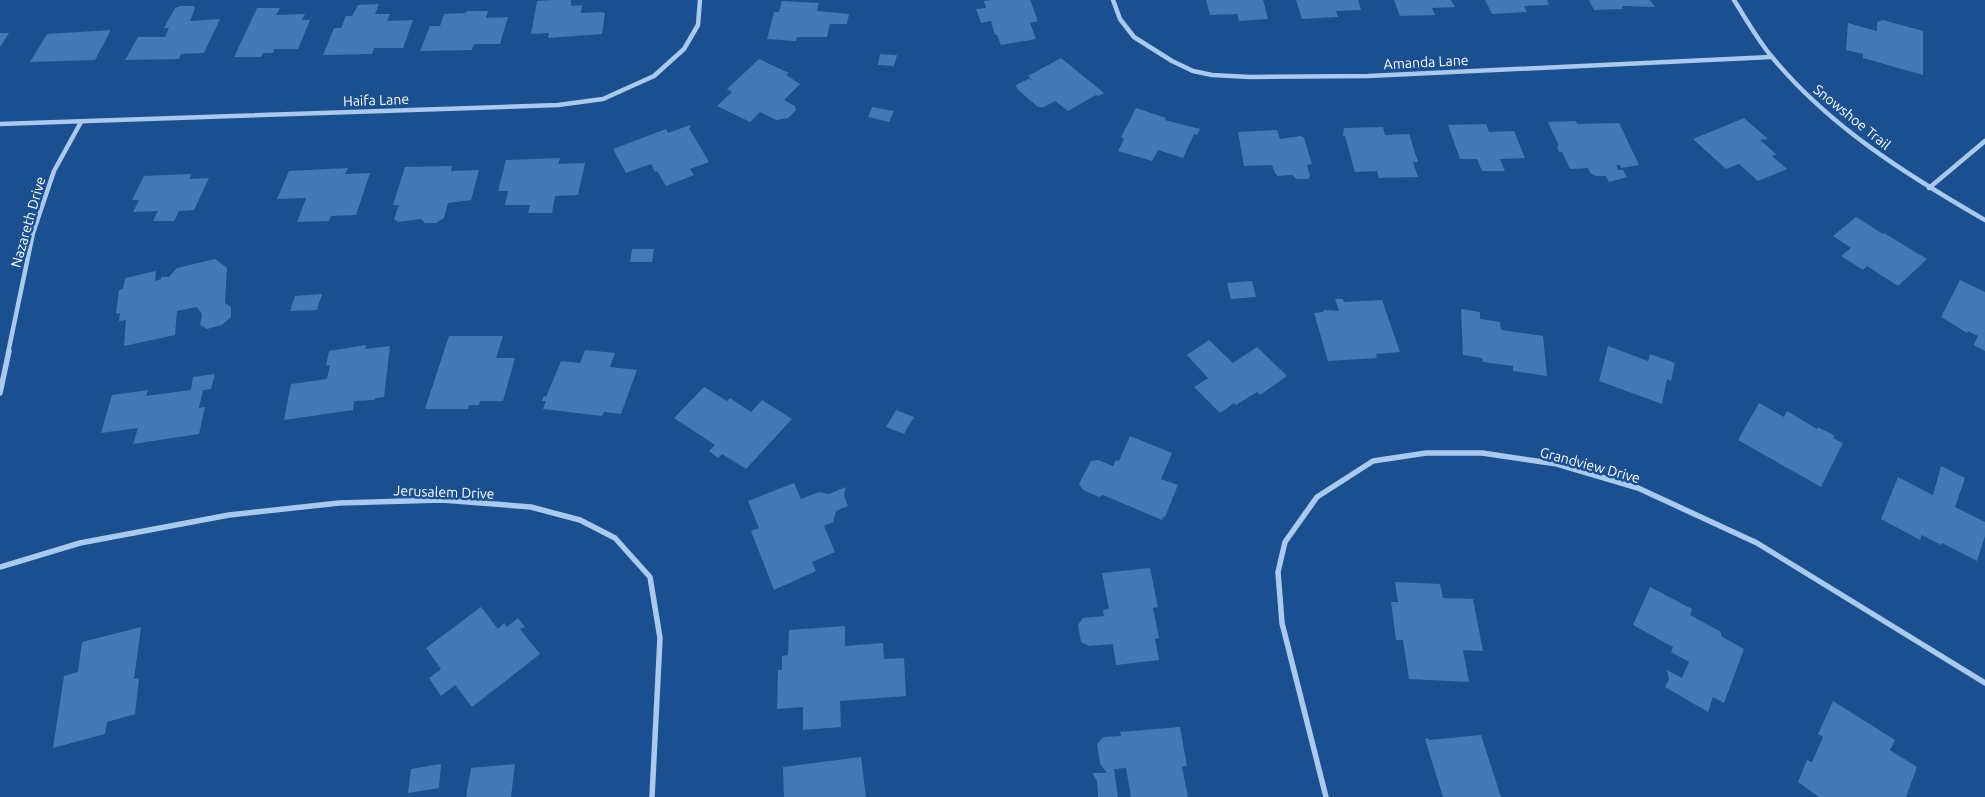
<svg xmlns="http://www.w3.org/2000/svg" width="1985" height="797" viewBox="0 0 1985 797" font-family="Ubuntu,sans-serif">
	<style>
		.building { fill: #4478b7 }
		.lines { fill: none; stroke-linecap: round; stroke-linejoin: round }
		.street-far1 { stroke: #a9c9ee; stroke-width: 4.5 }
		.street { stroke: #a9c9ee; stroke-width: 5.5 }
		.labels { text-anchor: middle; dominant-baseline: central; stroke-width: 5; stroke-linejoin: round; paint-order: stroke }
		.street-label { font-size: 14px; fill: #fff; stroke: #1b4f8f }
	</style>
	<rect width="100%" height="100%" fill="#1b4f8f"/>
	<g class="building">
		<path d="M 552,0 L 571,0 L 571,6 L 582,5 L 581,13 L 601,12 L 605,13 L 602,34 L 548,38 L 549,33 L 531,34 L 537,1 Z"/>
		<path d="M 992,0 L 1030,0 L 1038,21 L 1030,23 L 1036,39 L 1001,45 L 997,35 L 995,35 L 991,21 L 981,23 L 976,9 L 986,8 L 984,1 Z"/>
		<path d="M 1206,0 L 1263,0 L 1268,19 L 1239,21 L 1237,14 L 1210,15 Z"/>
		<path d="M 1296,0 L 1358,0 L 1361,10 L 1336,11 L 1338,17 L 1302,19 Z"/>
		<path d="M 1394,0 L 1451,0 L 1455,7 L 1432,8 L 1435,15 L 1400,16 Z"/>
		<path d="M 1485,0 L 1547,0 L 1549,5 L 1524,6 L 1527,12 L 1492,14 Z"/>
		<path d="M 1589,0 L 1650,0 L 1655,7 L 1622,6 L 1623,9 L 1594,10 Z"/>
		<path d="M 782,1 L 819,3 L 817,11 L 849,14 L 847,24 L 830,24 L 827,37 L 797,37 L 796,41 L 767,39 L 774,12 L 779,12 Z"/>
		<path d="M 379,4 L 375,14 L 390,14 L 387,21 L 413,20 L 403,48 L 374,48 L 372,54 L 323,55 L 334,28 L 341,28 L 346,16 L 352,16 L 358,5 Z"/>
		<path d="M 180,6 L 193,6 L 195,8 L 190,21 L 220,19 L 204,53 L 181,54 L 179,59 L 125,60 L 138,37 L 165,37 L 169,28 L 164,28 L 175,8 Z"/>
		<path d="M 257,8 L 280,8 L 276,15 L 305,14 L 302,20 L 310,20 L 298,49 L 274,49 L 273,53 L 263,53 L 261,57 L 234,57 Z"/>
		<path d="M 467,11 L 488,11 L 486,18 L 508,17 L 500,44 L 476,44 L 473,45 L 472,50 L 420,51 L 430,26 L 440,26 L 444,14 L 466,13 Z"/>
		<path d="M 1883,20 L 1923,31 L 1923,75 L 1863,58 L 1863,54 L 1846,50 L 1848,23 L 1877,31 L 1877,22 Z"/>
		<path d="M 111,30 L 95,60 L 30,62 L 47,34 Z"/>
		<path d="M 0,33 L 9,33 L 0,47 Z"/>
		<path d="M 880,54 L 897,55 L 894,66 L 878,65 Z"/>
		<path d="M 1061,58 L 1104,93 L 1098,96 L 1096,95 L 1068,111 L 1055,101 L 1044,107 L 1038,107 L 1017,89 L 1016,85 L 1028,79 L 1032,80 L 1028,76 Z"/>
		<path d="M 759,59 L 789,73 L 786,75 L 800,84 L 784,100 L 795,106 L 796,110 L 788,118 L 776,120 L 760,112 L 750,122 L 717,106 L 732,92 L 727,89 Z"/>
		<path d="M 872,107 L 894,111 L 889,122 L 868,117 Z"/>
		<path d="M 1136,108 L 1166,118 L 1165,120 L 1200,129 L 1197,135 L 1194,134 L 1183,158 L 1158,150 L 1152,161 L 1118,151 L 1124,139 L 1121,137 Z"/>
		<path d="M 1744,118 L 1768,139 L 1760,140 L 1776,154 L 1772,156 L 1787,169 L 1758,181 L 1739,164 L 1726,169 L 1693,139 Z"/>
		<path d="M 1576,121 L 1577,124 L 1619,123 L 1639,165 L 1621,168 L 1620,165 L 1616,165 L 1618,170 L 1623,170 L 1627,177 L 1609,182 L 1606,176 L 1596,176 L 1590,173 L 1588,168 L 1570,169 L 1562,152 L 1559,152 L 1557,146 L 1559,146 L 1548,122 Z"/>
		<path d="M 1486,124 L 1489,132 L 1514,131 L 1525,158 L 1500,159 L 1505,171 L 1482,171 L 1477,159 L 1460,159 L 1448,125 Z"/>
		<path d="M 690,125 L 691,127 L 689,128 L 709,162 L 690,169 L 694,175 L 666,186 L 657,171 L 655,172 L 651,164 L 626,173 L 613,149 L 666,129 L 668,133 Z"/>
		<path d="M 1383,127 L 1385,135 L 1409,134 L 1418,162 L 1413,162 L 1418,177 L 1379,178 L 1377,171 L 1355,172 L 1345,136 L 1343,136 L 1344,128 Z"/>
		<path d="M 1277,130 L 1280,139 L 1301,136 L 1304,138 L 1312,164 L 1307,165 L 1310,176 L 1308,179 L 1297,179 L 1292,175 L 1278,176 L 1275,173 L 1272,165 L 1244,166 L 1238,132 Z"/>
		<path d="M 560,158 L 558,164 L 585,163 L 578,195 L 555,196 L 552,213 L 528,213 L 530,205 L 505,205 L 508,191 L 498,191 L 506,160 Z"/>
		<path d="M 452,166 L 451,171 L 479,170 L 471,200 L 448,203 L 444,218 L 436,223 L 425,223 L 421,219 L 398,222 L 394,219 L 399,205 L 393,205 L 405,167 Z"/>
		<path d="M 348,168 L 345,174 L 370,173 L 356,215 L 331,216 L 329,221 L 297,222 L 306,198 L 277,199 L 289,171 Z"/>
		<path d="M 192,174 L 189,179 L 209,178 L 194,210 L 179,211 L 174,221 L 153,221 L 158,211 L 133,212 L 139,200 L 132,200 L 144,176 Z"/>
		<path d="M 1856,217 L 1883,234 L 1884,233 L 1927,259 L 1898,286 L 1867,266 L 1863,270 L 1841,256 L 1851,248 L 1833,236 Z"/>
		<path d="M 632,249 L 654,249 L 652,262 L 630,262 Z"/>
		<path d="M 215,259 L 227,268 L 225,303 L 231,307 L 231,317 L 222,325 L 207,329 L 200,325 L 202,314 L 197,307 L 177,311 L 175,335 L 124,346 L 126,320 L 119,321 L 120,313 L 116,314 L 119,290 L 123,289 L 125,278 L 156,271 L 155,281 L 161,279 L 161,277 L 169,277 L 177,268 Z"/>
		<path d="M 1960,280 L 1985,292 L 1985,351 L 1974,345 L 1978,336 L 1968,331 L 1967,333 L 1941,317 Z"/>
		<path d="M 1252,281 L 1256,297 L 1231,299 L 1227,283 Z"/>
		<path d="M 322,294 L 317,310 L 290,311 L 295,296 Z"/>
		<path d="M 1335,299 L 1343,299 L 1344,302 L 1382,300 L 1400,352 L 1376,354 L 1377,358 L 1328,361 L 1314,313 L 1323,312 L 1324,310 L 1339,311 Z"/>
		<path d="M 1461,309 L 1480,312 L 1480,319 L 1500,322 L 1501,330 L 1543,336 L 1547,376 L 1513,371 L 1513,366 L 1483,362 L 1482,358 L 1463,355 Z"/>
		<path d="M 449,336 L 503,336 L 496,358 L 515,358 L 503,401 L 480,401 L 479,405 L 469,405 L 468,409 L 425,409 Z"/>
		<path d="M 1209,340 L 1233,363 L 1257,347 L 1287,376 L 1260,395 L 1257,392 L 1236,405 L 1234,403 L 1220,413 L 1194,387 L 1208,378 L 1187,355 Z"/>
		<path d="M 366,345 L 365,349 L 390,346 L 384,397 L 376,398 L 374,400 L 354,401 L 353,410 L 284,420 L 291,384 L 327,379 L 330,365 L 326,366 L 329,351 Z"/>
		<path d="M 1608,346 L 1648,361 L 1650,354 L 1675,363 L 1671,381 L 1667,379 L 1662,404 L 1599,381 Z"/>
		<path d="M 585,350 L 615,353 L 610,367 L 637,370 L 621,414 L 604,412 L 602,416 L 543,409 L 546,401 L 542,401 L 544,396 L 546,397 L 561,361 L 580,363 Z"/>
		<path d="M 215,374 L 211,389 L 203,390 L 199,408 L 205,407 L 199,434 L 133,444 L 138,428 L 101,433 L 112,395 L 148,390 L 146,396 L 191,390 L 193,377 Z"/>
		<path d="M 704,387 L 727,401 L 730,398 L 751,412 L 762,400 L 792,419 L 746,469 L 722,454 L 718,458 L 709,451 L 715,445 L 674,418 Z"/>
		<path d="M 1759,403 L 1784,417 L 1787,411 L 1817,429 L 1818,427 L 1835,436 L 1833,438 L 1843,443 L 1821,487 L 1738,440 Z"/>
		<path d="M 896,410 L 914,417 L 904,434 L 886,427 Z"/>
		<path d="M 1130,436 L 1172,453 L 1161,479 L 1178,485 L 1165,517 L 1163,517 L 1162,520 L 1103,495 L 1099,497 L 1083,490 L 1079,484 L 1091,461 L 1098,460 L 1113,466 L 1116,460 L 1119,461 Z"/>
		<path d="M 1941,466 L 1965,478 L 1955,507 L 1985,522 L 1985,536 L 1977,561 L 1942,543 L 1941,545 L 1922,535 L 1920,540 L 1881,519 L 1898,477 L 1933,495 Z"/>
		<path d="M 794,483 L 801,499 L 819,492 L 829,494 L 846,487 L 844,495 L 848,506 L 836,511 L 833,522 L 824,526 L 835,552 L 812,562 L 816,571 L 774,590 L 751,531 L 759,528 L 748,501 Z"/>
		<path d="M 1150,568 L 1158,607 L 1153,608 L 1159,638 L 1155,639 L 1159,660 L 1116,665 L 1113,644 L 1089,646 L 1081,642 L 1078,625 L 1083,618 L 1104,616 L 1103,610 L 1109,609 L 1102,573 Z"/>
		<path d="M 1395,582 L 1440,584 L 1443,598 L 1473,599 L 1483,651 L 1463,650 L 1469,682 L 1409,679 L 1403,640 L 1396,640 L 1391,602 L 1398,602 Z"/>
		<path d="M 1650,587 L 1692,609 L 1690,615 L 1721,632 L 1721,636 L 1744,649 L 1724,703 L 1713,697 L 1708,712 L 1665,687 L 1669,679 L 1667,670 L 1682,678 L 1689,662 L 1671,652 L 1673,647 L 1633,625 Z"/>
		<path d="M 481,607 L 498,629 L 504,623 L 507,627 L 518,618 L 525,627 L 520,629 L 540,654 L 472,707 L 455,685 L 441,696 L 429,678 L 441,669 L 426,648 Z"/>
		<path d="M 845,626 L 845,646 L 883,643 L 884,659 L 904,658 L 906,696 L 840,701 L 841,727 L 803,730 L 803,707 L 777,709 L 778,670 L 782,670 L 782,656 L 788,655 L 789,630 Z"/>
		<path d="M 141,627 L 134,679 L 139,678 L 135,714 L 107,722 L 105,734 L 53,748 L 64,676 L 78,672 L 82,642 Z"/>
		<path d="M 1833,701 L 1895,740 L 1890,750 L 1917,767 L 1906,797 L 1819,797 L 1798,782 L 1807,760 L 1812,762 L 1823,737 L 1818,734 Z"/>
		<path d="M 1180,727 L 1187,766 L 1182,767 L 1188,797 L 1131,797 L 1126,768 L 1114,769 L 1118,797 L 1098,797 L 1097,781 L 1092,773 L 1107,773 L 1100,764 L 1097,744 L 1103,737 L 1121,736 L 1120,732 Z"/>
		<path d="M 1481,735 L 1501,797 L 1443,797 L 1425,739 L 1429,738 L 1429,740 Z"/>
		<path d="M 861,757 L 866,797 L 784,797 L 783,767 Z"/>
		<path d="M 441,764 L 439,788 L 408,793 L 411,769 Z"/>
		<path d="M 515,764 L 511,797 L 466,797 L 471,768 Z"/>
	</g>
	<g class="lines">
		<g class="street-far1">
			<path d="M 1113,0 L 1120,19 L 1134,37 L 1172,61 L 1193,71 L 1212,75 L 1250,77 L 1368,76 L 1771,57"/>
			<path d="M 1734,0 C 1746,19 1757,39 1772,57 C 1830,127 1907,175 1985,220"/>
			<path d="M 0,124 L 558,105 L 603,99 L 654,76 L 684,49 L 698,25 L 700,0"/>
			<path d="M 1929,188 L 1985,141"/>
			<path d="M 8,353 L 33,233 L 54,171 L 81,122"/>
		</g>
		<g class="street">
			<path d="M 0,393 L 9,351"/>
			<path d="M 0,567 L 80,543 L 229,515 L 339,503 L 442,500 L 531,507 L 580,520 L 615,538 L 650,577 L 660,638 L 652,797"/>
			<path d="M 1326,797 L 1282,623 L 1278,572 L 1285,542 L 1317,497 L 1373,461 L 1426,453 L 1482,453 L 1557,464 L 1638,488 L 1757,543 L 1985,683"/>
		</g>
	</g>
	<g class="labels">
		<g class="street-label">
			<text transform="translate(1426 62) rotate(-3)">Amanda Lane</text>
			<text transform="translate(376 100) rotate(-2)">Haifa Lane</text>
			<text transform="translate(1852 117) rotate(39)">Snowshoe Trail</text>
			<text transform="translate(28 222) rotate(-74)">Nazareth Drive</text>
			<text transform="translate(1590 465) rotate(15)">Grandview Drive</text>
			<text transform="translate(444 492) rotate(2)">Jerusalem Drive</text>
		</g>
	</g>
</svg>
